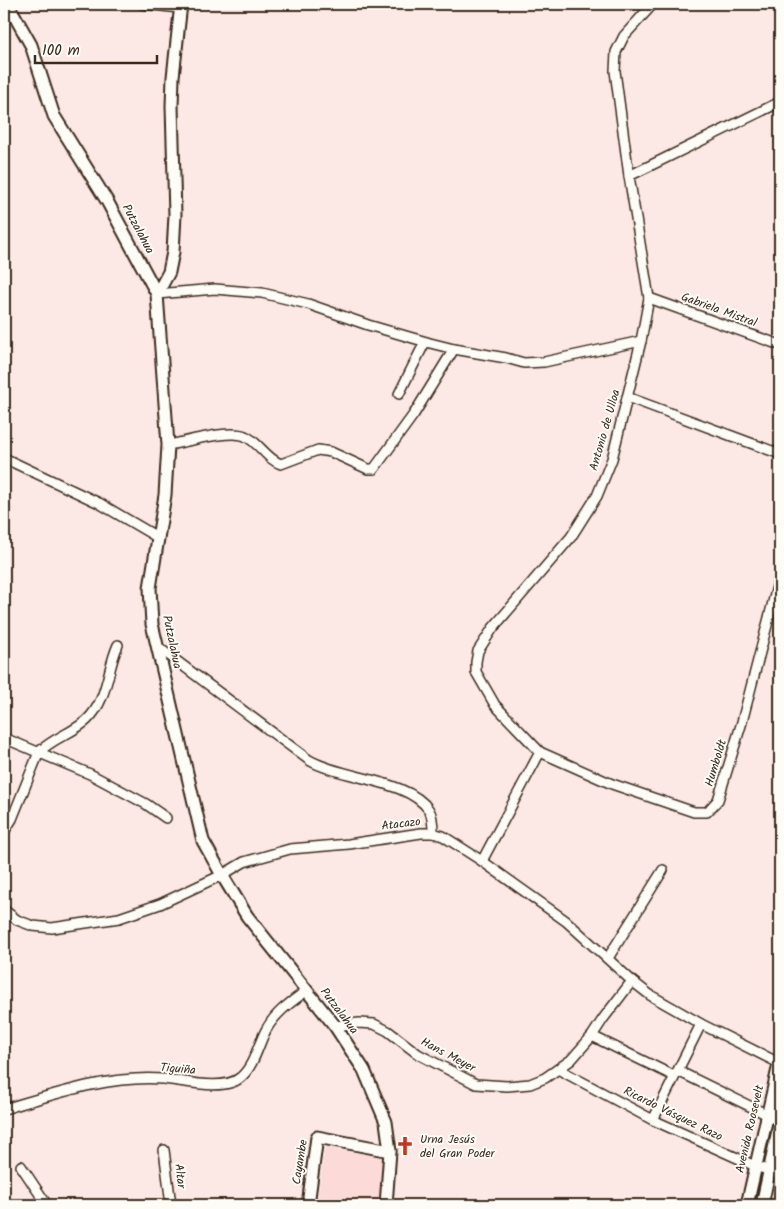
<svg xmlns="http://www.w3.org/2000/svg" width="784" height="1209" viewBox="0 0 784 1209" font-family="Kalam,sans-serif">
	<style>
		.built { fill: #fbdad8 }
		.lines { fill: none; stroke-linecap: round; stroke-linejoin: round }
		.minor-casing { stroke: #3b2a1e; stroke-width: 12 }
		.tertiary-casing { stroke: #3b2a1e; stroke-width: 15 }
		.minor { stroke: #fdfcf7; stroke-width: 9 }
		.tertiary { stroke: #fdfcf7; stroke-width: 11 }
		.labels { text-anchor: middle; dominant-baseline: central; stroke-width: 4; stroke-linejoin: round; paint-order: stroke }
		.street-label { font-size: 12px; fill: #3b2a1e; stroke: #fdfcf7 }
		.poi-label { font-size: 12px; fill: #3b2a1e; stroke: #fdfcf7; text-anchor: start }
	</style>
	<rect width="100%" height="100%" fill="#fce8e5"/>
	<filter id="ink" filterUnits="userSpaceOnUse"><feTurbulence type="fractalNoise" baseFrequency=".02" numOctaves="2"/><feDisplacementMap in="SourceGraphic" scale="10" xChannelSelector="R" yChannelSelector="G"/><feConvolveMatrix kernelMatrix="1 2 1 2 8 2 1 2 1" color-interpolation-filters="sRGB"/></filter>
	<g filter="url(#ink)">
		<path class="built" d="M 325,1148 L 386,1157 L 379,1205 L 317,1205 Z"/>
		<g class="lines">
			<g class="minor-casing">
				<g id="minor">
					<path d="M 142,4 L 180,8"/>
					<path d="M 629,176 L 780,102"/>
					<path d="M 157,294 L 215,289 L 262,293 L 308,304 L 368,325 L 430,343 L 454,349 L 506,358 L 524,363 L 544,362 L 641,341"/>
					<path d="M 649,298 L 780,345"/>
					<path d="M 399,394 L 425,342"/>
					<path d="M 627,397 L 780,454"/>
					<path d="M 168,445 C 186,442 230,429 245,436 C 259,442 266,459 281,464 L 318,450 L 331,452 L 368,469 L 374,469 L 414,414 L 454,349"/>
					<path d="M 4,458 L 99,503 L 157,537"/>
					<path d="M 158,647 L 309,760 C 342,779 408,779 429,810 C 433,816 433,826 433,833"/>
					<path d="M 4,738 L 90,774 L 146,804 L 166,818"/>
					<path d="M 540,752 L 612,784 L 694,812 L 707,812 L 718,800 L 742,722 L 780,575"/>
					<path d="M 4,832 L 12,819 L 39,752 C 53,738 73,733 87,720 C 108,700 107,669 118,645"/>
					<path d="M 482,861 L 540,752 L 495,705 L 476,672 L 476,662 L 478,651 L 493,628 L 571,537 L 597,496 L 612,459 L 641,341 L 649,298 L 629,176 L 615,71 L 616,52 L 624,36 L 653,4"/>
					<path d="M 4,910 L 17,920 L 33,926 L 52,928 L 119,918 L 160,904 L 222,875 L 244,862 L 290,849 L 349,844 L 421,833 L 433,833 L 443,836 L 482,861 L 566,921 L 632,981 L 650,995 L 701,1024 L 779,1063"/>
					<path d="M 608,958 L 663,870"/>
					<path d="M 335,1026 L 359,1023 L 374,1024 L 388,1031 L 418,1054 L 476,1084 L 507,1086 L 530,1084 L 545,1078 L 571,1060 L 592,1036 L 603,1019 L 632,981"/>
					<path d="M 592,1036 L 674,1076"/>
					<path d="M 558,1069 L 653,1120 L 755,1166 L 780,1174"/>
					<path d="M 678,1071 L 780,1121"/>
					<path d="M 4,1109 C 55,1094 109,1075 163,1079 C 184,1081 225,1092 241,1077 C 254,1066 258,1045 266,1030 C 275,1013 291,1002 306,991"/>
					<path d="M 653,1120 L 701,1024"/>
					<path d="M 164,1150 L 171,1205"/>
					<path d="M 21,1166 L 47,1205"/>
				</g>
			</g>
			<g class="tertiary-casing">
				<g id="tertiary">
					<path d="M 6,4 L 13,13 L 31,45 L 54,116 L 107,201 L 157,294 L 168,445 L 165,495 L 150,588 L 152,624 L 203,841 L 222,875 L 247,916 L 335,1026 L 364,1070 L 386,1122 L 390,1151 L 386,1205"/>
					<path d="M 157,294 L 169,272 L 173,252 L 175,215 L 172,106 L 173,77 L 181,4"/>
					<path d="M 308,1205 L 317,1137 L 390,1151"/>
					<path d="M 747,1205 L 780,1060"/>
					<path d="M 762,1205 L 780,1121"/>
				</g>
			</g>
			<use href="#minor" class="minor"/>
			<use href="#tertiary" class="tertiary"/>
		</g>
	</g>
	<defs>
		<g id="church-bare" transform="scale(1.5)"><path d="M-1.2-6h2.4v3.5h3.3v2.4h-3.3V6h-2.4V-.1h-3.3v-2.4h3.3Z" fill="#c8321e" stroke="#fdfcf7" stroke-width="2.5" paint-order="stroke"/></g>
	</defs>
	<g fill-rule="evenodd">
		<use href="#church-bare" x="405" y="1146"/>
	</g>
	<g class="labels">
		<g class="street-label">
			<text transform="translate(138 229) rotate(62)">Putzalahua</text>
			<text transform="translate(719 310) rotate(20)">Gabriela Mistral</text>
			<text transform="translate(605 430) rotate(-74)">Antonio de Ulloa</text>
			<text transform="translate(172 642) rotate(78)">Putzalahua</text>
			<text transform="translate(716 763) rotate(-73)">Humboldt</text>
			<text transform="translate(401 824) rotate(-7)">Atacazo</text>
			<text transform="translate(339 1011) rotate(53)">Putzalahua</text>
			<text transform="translate(448 1055) rotate(28)">Hans Meyer</text>
			<text transform="translate(178 1069) rotate(5)">Tiguiña</text>
			<text transform="translate(673 1114) rotate(26)">Ricardo Vásquez Razo</text>
			<text transform="translate(750 1129) rotate(-77)">Avenida Roosevelt</text>
			<text transform="translate(300 1162) rotate(-81)">Cayambe</text>
			<text transform="translate(180 1176) rotate(83)">Altar</text>
		</g>
		<g class="poi-label">
			<text x="420" y="1139">Urna Jesús<tspan x="420" dy="14">del Gran Poder</tspan></text>
		</g>
	</g>
	<rect width="784" height="1209" fill="none" stroke="#fdfcf7" stroke-width="20"/>
	<rect x="10" y="10" width="764" height="1189" fill="none" stroke="#3b2a1e" stroke-width="2" filter="url(#ink)"/>
	<path d="M35 55v8h122v-8" fill="none" stroke="#3b2a1e" stroke-width="2.5"/>
	<text x="42" y="55" font-size="15" fill="#3b2a1e" stroke="#fdfcf7" stroke-width="4" paint-order="stroke">100 m</text>
</svg>
